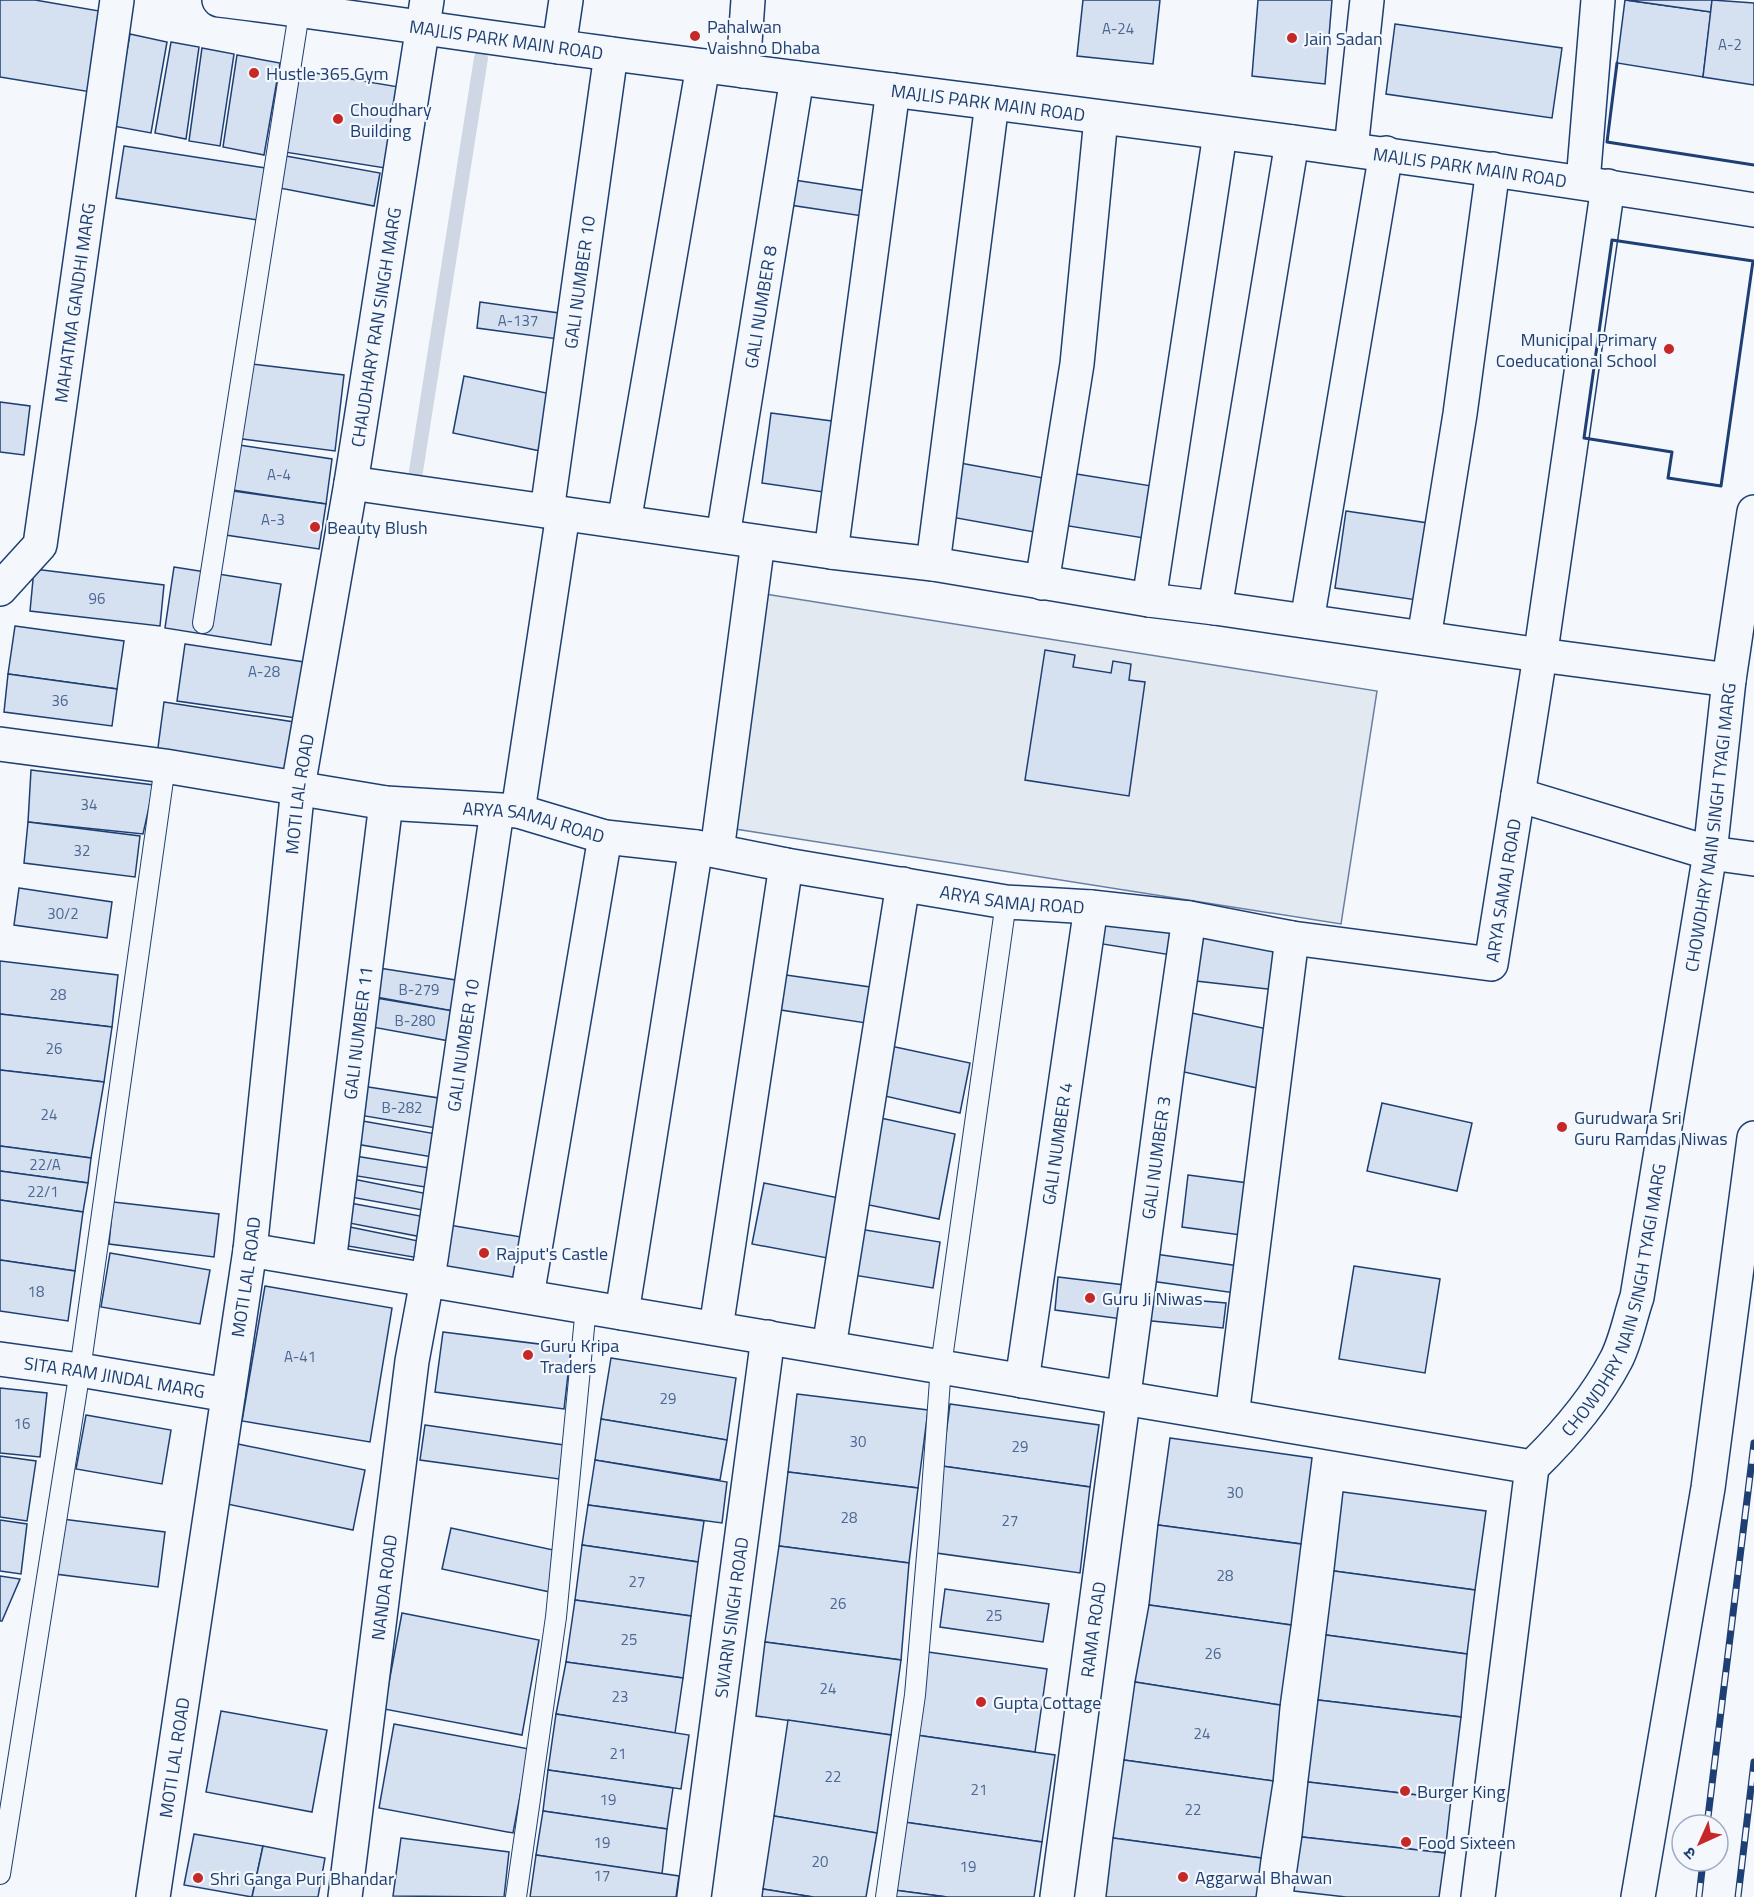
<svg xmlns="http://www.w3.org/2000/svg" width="1754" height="1897" viewBox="0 0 1754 1897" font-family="'Titillium Web','Noto Sans Devanagari',sans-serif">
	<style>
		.green { fill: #e3e9f0; stroke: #687fa3; stroke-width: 1.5 }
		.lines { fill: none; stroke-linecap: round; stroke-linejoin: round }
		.stream { stroke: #cfd7e4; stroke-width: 14 }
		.building { fill: #d5e0f0; stroke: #1d3f73; stroke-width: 1.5 }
		.lane-casing { stroke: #1d3f73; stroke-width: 22 }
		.street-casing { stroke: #1d3f73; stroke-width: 36 }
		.secondary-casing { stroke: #1d3f73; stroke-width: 36 }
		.lane { stroke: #f4f7fb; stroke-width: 20 }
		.street { stroke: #f4f7fb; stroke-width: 33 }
		.secondary { stroke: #f4f7fb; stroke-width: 33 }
		.rail-casing { stroke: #1d3f73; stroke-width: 7 }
		.rail { stroke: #f4f7fb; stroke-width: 4.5; stroke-dasharray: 14; stroke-linecap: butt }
		.wall { stroke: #1d3f73; stroke-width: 3 }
		.poi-dot { fill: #c62828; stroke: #f4f7fb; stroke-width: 2 }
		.labels { text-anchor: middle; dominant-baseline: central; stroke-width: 4.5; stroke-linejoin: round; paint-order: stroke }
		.number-label { font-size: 15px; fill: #4b6792 }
		.poi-label { font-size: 18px; fill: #1d3f73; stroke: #f4f7fb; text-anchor: start }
		.street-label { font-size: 18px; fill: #1d3f73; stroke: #f4f7fb }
	</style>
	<rect width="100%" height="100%" fill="#f4f7fb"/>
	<path class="green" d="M 765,594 L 1377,691 L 1341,924 L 729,828 Z"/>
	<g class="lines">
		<path class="stream" d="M 414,484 L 481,58"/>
	</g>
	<g class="building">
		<path d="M 0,0 L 35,0 L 111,13 L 97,93 L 0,77 Z"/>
		<path d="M 1083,0 L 1160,0 L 1153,64 L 1077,56 Z"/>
		<path d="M 1258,0 L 1332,0 L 1325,84 L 1252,76 Z"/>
		<path d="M 1625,0 L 1711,12 L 1703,77 L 1617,63 Z"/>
		<path d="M 1626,0 L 1712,0 L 1711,12 Z"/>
		<path d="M 1712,0 L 1754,3 L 1754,85 L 1703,77 Z"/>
		<path d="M 1395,24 L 1562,48 L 1552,118 L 1386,94 Z"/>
		<path d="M 130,34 L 167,42 L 151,133 L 113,126 Z"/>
		<path d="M 171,42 L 199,47 L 186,139 L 155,133 Z"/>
		<path d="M 202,48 L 234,54 L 220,146 L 189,141 Z"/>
		<path d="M 237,55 L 280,63 L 264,155 L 223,147 Z"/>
		<path d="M 291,69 L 399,87 L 385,168 L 278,151 Z"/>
		<path d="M 124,146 L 272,169 L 264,221 L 116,198 Z"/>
		<path d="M 275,154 L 380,173 L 374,206 L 269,186 Z"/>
		<path d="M 794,180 L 873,192 L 869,217 L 790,205 Z"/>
		<path d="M 480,302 L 559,313 L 558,339 L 477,328 Z"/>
		<path d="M 236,362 L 344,375 L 335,451 L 227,437 Z"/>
		<path d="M 464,376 L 556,395 L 545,452 L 453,433 Z"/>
		<path d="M 0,402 L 30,406 L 24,455 L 0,452 Z"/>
		<path d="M 771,413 L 847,423 L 837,494 L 762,483 Z"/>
		<path d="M 232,444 L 332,459 L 326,504 L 226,489 Z"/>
		<path d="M 960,463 L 1049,479 L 1040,533 L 951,517 Z"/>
		<path d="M 1064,472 L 1158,487 L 1150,539 L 1056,524 Z"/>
		<path d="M 226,490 L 326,504 L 319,549 L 219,534 Z"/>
		<path d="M 1346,511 L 1428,523 L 1417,600 L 1335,588 Z"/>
		<path d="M 174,567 L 281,584 L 271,645 L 165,628 Z"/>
		<path d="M 34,569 L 164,585 L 160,626 L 30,611 Z"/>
		<path d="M 15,626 L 124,641 L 117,689 L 8,674 Z"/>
		<path d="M 185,644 L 304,662 L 296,718 L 177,701 Z"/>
		<path d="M 1045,650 L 1075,655 L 1073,667 L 1111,673 L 1113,661 L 1131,664 L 1129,680 L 1145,682 L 1129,796 L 1025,780 Z"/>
		<path d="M 8,674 L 117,689 L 112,726 L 4,712 Z"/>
		<path d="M 164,702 L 294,722 L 286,775 L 157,755 Z"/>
		<path d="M 31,770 L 154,785 L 143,834 L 28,822 Z"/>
		<path d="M 28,822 L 140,836 L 135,877 L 24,863 Z"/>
		<path d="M 19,888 L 112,902 L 107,938 L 14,925 Z"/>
		<path d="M 1094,916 L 1175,928 L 1171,955 L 1090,942 Z"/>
		<path d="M 1192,928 L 1282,938 L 1277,990 L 1187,980 Z"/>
		<path d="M 0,961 L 118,975 L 112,1027 L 0,1014 Z"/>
		<path d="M 379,968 L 462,981 L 459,1012 L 376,997 Z"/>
		<path d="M 786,975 L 870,987 L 866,1023 L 781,1010 Z"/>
		<path d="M 376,998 L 459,1012 L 455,1042 L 372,1027 Z"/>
		<path d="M 1187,1012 L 1277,1031 L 1266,1090 L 1175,1070 Z"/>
		<path d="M 0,1014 L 112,1027 L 104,1082 L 0,1070 Z"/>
		<path d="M 886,1045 L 970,1063 L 960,1113 L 876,1094 Z"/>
		<path d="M 0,1070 L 104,1082 L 91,1158 L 0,1146 Z"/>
		<path d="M 362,1086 L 445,1099 L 442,1129 L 359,1115 Z"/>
		<path d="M 1382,1103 L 1472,1123 L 1457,1191 L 1367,1171 Z"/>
		<path d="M 876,1117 L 955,1134 L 939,1219 L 859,1203 Z"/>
		<path d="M 357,1120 L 442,1135 L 438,1158 L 356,1144 Z"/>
		<path d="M 0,1146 L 91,1158 L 88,1183 L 0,1171 Z"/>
		<path d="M 355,1156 L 436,1169 L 431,1188 L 351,1175 Z"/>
		<path d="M 0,1171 L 88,1183 L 83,1212 L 0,1200 Z"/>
		<path d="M 1188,1175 L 1248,1183 L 1241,1235 L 1182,1227 Z"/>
		<path d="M 353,1179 L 433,1195 L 428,1211 L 345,1196 Z"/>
		<path d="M 764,1183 L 849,1200 L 838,1260 L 752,1244 Z"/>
		<path d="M 0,1200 L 83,1212 L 75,1271 L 0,1260 Z"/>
		<path d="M 113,1202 L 219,1214 L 214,1257 L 109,1244 Z"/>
		<path d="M 350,1203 L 431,1218 L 427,1238 L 349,1223 Z"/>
		<path d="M 449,1225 L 527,1238 L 520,1281 L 441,1269 Z"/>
		<path d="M 350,1227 L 428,1243 L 425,1259 L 342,1245 Z"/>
		<path d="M 853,1228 L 940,1242 L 933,1288 L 847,1274 Z"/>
		<path d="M 110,1253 L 210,1270 L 200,1324 L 101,1307 Z"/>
		<path d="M 1148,1253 L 1246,1267 L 1242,1294 L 1144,1280 Z"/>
		<path d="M 0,1260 L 75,1271 L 68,1321 L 0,1311 Z"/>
		<path d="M 1354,1266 L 1440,1279 L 1425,1373 L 1339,1359 Z"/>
		<path d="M 1058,1277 L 1125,1285 L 1122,1319 L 1055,1310 Z"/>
		<path d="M 265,1286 L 392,1308 L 370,1442 L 242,1421 Z"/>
		<path d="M 1144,1296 L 1226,1303 L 1223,1328 L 1142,1320 Z"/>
		<path d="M 443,1332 L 571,1348 L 564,1409 L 435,1392 Z"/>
		<path d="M 611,1358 L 736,1378 L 727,1440 L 601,1419 Z"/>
		<path d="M 0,1388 L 47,1393 L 40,1457 L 0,1453 Z"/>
		<path d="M 797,1394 L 928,1410 L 918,1488 L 788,1472 Z"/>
		<path d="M 950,1404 L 1099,1425 L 1090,1487 L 942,1466 Z"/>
		<path d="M 86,1415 L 171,1430 L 162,1484 L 76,1469 Z"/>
		<path d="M 601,1419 L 727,1440 L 720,1480 L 595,1460 Z"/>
		<path d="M 425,1425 L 564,1445 L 559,1479 L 420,1460 Z"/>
		<path d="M 1170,1438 L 1312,1458 L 1301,1544 L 1158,1525 Z"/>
		<path d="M 238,1444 L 365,1470 L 353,1530 L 227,1504 Z"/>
		<path d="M 0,1456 L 36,1461 L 27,1521 L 0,1517 Z"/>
		<path d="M 595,1460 L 727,1482 L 722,1523 L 588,1505 Z"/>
		<path d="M 942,1466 L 1090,1487 L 1080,1573 L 929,1552 Z"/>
		<path d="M 788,1472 L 918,1488 L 909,1563 L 779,1546 Z"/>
		<path d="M 1343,1492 L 1486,1511 L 1475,1590 L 1334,1571 Z"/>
		<path d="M 588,1505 L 704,1521 L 698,1562 L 582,1545 Z"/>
		<path d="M 62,1519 L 165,1532 L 158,1587 L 55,1574 Z"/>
		<path d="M 0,1520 L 27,1524 L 21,1574 L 0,1571 Z"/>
		<path d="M 1158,1525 L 1301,1544 L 1291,1625 L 1149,1605 Z"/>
		<path d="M 451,1528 L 558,1551 L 550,1592 L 442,1569 Z"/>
		<path d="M 582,1545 L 698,1562 L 691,1616 L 575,1600 Z"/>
		<path d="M 779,1546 L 909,1563 L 901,1660 L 765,1642 Z"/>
		<path d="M 1334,1571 L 1475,1590 L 1467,1654 L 1326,1635 Z"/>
		<path d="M 0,1576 L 20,1579 L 2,1621 L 0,1621 Z"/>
		<path d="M 945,1589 L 1049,1604 L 1043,1642 L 940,1627 Z"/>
		<path d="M 575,1600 L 691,1616 L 683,1678 L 566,1662 Z"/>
		<path d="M 1149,1605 L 1291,1625 L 1280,1705 L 1135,1682 Z"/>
		<path d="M 402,1613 L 539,1640 L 522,1735 L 384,1709 Z"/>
		<path d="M 1326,1635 L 1467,1654 L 1461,1717 L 1318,1700 Z"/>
		<path d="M 765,1642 L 901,1660 L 891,1735 L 756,1716 Z"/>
		<path d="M 928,1652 L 1047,1669 L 1035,1752 L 916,1735 Z"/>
		<path d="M 566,1662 L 683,1678 L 675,1733 L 556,1714 Z"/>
		<path d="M 1135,1682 L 1280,1705 L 1273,1781 L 1124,1760 Z"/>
		<path d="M 1318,1700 L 1461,1717 L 1451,1799 L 1308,1782 Z"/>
		<path d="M 221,1711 L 327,1730 L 312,1812 L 206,1792 Z"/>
		<path d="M 556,1714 L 689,1735 L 681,1789 L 548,1770 Z"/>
		<path d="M 788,1720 L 891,1735 L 877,1833 L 774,1816 Z"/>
		<path d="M 394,1724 L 529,1749 L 513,1833 L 379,1808 Z"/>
		<path d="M 916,1735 L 1055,1755 L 1042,1842 L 904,1822 Z"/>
		<path d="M 1124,1760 L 1273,1781 L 1261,1858 L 1113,1838 Z"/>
		<path d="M 548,1770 L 673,1788 L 667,1829 L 543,1811 Z"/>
		<path d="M 1308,1782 L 1451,1799 L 1445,1853 L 1302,1837 Z"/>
		<path d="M 543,1811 L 667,1829 L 662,1874 L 536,1855 Z"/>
		<path d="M 774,1816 L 877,1833 L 866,1897 L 813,1897 L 763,1889 Z"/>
		<path d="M 904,1822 L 1042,1842 L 1034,1897 L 947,1897 L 894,1890 Z"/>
		<path d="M 194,1834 L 263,1846 L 252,1897 L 184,1885 Z"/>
		<path d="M 1302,1837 L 1445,1853 L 1439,1897 L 1346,1897 L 1294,1891 Z"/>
		<path d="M 401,1838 L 509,1852 L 504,1897 L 393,1896 Z"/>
		<path d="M 1113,1838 L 1261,1858 L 1256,1897 L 1106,1897 Z"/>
		<path d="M 263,1846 L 325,1858 L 318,1897 L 252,1897 Z"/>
		<path d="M 536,1855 L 679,1876 L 676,1897 L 530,1897 Z"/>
		<path d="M 763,1889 L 813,1897 L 762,1897 Z"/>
		<path d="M 894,1890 L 947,1897 L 893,1897 Z"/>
	</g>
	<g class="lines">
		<g class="lane-casing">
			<g id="lane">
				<path d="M 203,623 L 301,0"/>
				<path d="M 0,1874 L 80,1370 L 165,766"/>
				<path d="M 516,1897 L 556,1617 L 586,1307"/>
				<path d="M 886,1897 L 915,1695 L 929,1532 L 941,1366 L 1006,902"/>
			</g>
		</g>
		<g class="street-casing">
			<g id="street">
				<path d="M 559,47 L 566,0"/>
				<path d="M 743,71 L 748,0"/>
				<path d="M 1351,149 L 1367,0"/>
				<path d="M 1583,182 L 1598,0"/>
				<path d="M 351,483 L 831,552 L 933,564 L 1149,600 L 1215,608 L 1540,655 L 1729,680"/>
				<path id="s1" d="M 547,511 L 611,54"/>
				<path d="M 624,522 L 703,66"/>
				<path id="s2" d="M 723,536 L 797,78"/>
				<path d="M 831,552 L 893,90"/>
				<path d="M 933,564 L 992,103"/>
				<path d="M 1042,583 L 1077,364 L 1101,118"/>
				<path id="s3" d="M 0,589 L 40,545 L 117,0"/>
				<path d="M 1149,600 L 1220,134"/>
				<path d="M 1215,608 L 1292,142"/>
				<path d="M 1307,621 L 1386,153"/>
				<path d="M 1424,638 L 1460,414 L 1493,169"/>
				<path d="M 1518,795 L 1543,637 L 1608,186"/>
				<path d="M 518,811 L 563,514"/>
				<path d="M 717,851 L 758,542"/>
				<path d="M 250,1250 L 1532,1467"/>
				<path id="s4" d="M 329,1263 L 386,803"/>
				<path d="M 527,1296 L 605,837"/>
				<path d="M 622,1313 L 696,847"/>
				<path d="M 716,1328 L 786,865"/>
				<path d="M 829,1347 L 903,884"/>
				<path id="s5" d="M 0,1359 L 80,1370 L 228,1395"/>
				<path id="s6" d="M 1022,1381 L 1091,907"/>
				<path d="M 1232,1416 L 1292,938"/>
				<path id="s7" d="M 153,1897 L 250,1250 L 298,787 L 351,483 L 427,0"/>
				<path id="s8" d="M 345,1897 L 412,1361 L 431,1259 L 497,811"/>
				<path id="s9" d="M 694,1897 L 768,1337"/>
				<path id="s10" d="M 1057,1897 L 1168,1064 L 1189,918"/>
				<path id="s11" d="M 1478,1897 L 1532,1467 C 1565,1435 1595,1400 1616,1360 C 1626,1341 1630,1317 1637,1297 L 1710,853 L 1729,680 L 1754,512"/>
			</g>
		</g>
		<g class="secondary-casing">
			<g id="secondary">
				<path id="s12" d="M 219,0 C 351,16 481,37 613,54 C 993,104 1375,148 1754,210"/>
				<path id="s13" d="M 0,744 L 165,766 L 386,803 L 518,811 L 605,837 L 696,847 L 786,865 L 1006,902 L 1091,907 L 1189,918 L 1292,938 L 1491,964 L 1518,795 L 1710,853 L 1754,859"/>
				<path d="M 1638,1897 L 1708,1488 L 1754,1138"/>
			</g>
		</g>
		<use href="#lane" class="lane"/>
		<use href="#street" class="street"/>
		<use href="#secondary" class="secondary"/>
		<g class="rail-casing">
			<g id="rail">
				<path d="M 1707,1825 L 1754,1443"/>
				<path d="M 1699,1897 L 1703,1861"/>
				<path d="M 1738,1897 L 1754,1762"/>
			</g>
		</g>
		<use href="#rail" class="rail"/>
		<g class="wall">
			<path d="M 1617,63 L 1607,142 L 1754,165"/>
			<path d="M 1612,240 L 1753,261 L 1721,486 L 1668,478 L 1672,452 L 1584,438 Z"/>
		</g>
	</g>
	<g class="poi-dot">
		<circle cx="695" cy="36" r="6"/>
		<circle cx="1292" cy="38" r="6"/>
		<circle cx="254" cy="73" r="6"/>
		<circle cx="338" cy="119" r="6"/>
		<circle cx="1669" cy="349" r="6"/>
		<circle cx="315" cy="527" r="6"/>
		<circle cx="1562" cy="1127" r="6"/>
		<circle cx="484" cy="1253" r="6"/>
		<circle cx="1090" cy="1298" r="6"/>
		<circle cx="528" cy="1355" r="6"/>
		<circle cx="981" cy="1702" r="6"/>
		<circle cx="1405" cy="1791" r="6"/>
		<circle cx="1406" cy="1842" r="6"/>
		<circle cx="1183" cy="1877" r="6"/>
		<circle cx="198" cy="1878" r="6"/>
	</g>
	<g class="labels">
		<g class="number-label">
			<text x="1118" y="28">A-24</text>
			<text x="1730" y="44">A-2</text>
			<text x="518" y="320">A-137</text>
			<text x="279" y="474">A-4</text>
			<text x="273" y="519">A-3</text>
			<text x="97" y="598">96</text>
			<text x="264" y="671">A-28</text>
			<text x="60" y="700">36</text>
			<text x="89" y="804">34</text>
			<text x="82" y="850">32</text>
			<text x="63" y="913">30/2</text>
			<text x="419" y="989">B-279</text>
			<text x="58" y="994">28</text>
			<text x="415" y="1020">B-280</text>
			<text x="54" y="1048">26</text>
			<text x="402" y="1107">B-282</text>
			<text x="49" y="1114">24</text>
			<text x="45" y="1164">22/A</text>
			<text x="43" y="1191">22/1</text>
			<text x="36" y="1291">18</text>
			<text x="300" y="1356">A-41</text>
			<text x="668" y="1398">29</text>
			<text x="22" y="1423">16</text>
			<text x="858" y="1441">30</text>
			<text x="1020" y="1446">29</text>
			<text x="1235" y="1492">30</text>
			<text x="849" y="1517">28</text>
			<text x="1010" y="1520">27</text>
			<text x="1225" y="1575">28</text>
			<text x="637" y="1581">27</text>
			<text x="838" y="1603">26</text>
			<text x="994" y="1615">25</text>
			<text x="629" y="1639">25</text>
			<text x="1213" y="1653">26</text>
			<text x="828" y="1688">24</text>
			<text x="620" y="1696">23</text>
			<text x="1202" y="1733">24</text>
			<text x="618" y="1753">21</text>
			<text x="833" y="1776">22</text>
			<text x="979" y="1789">21</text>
			<text x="608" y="1799">19</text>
			<text x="1193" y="1809">22</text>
			<text x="602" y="1842">19</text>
			<text x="820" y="1861">20</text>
			<text x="968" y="1866">19</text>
			<text x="602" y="1875">17</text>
		</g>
		<g class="poi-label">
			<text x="707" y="26">Pahalwan<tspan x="707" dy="21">Vaishno Dhaba</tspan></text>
			<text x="1304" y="38">Jain Sadan</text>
			<text x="266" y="73">Hustle 365 Gym</text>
			<text x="350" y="109">Choudhary<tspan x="350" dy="21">Building</tspan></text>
			<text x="1657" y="339" text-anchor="end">Municipal Primary<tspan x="1657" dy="21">Coeducational School</tspan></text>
			<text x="327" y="527">Beauty Blush</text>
			<text x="1574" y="1117">Gurudwara Sri<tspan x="1574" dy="21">Guru Ramdas Niwas</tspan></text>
			<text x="496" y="1253">Rajput's Castle</text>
			<text x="1102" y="1298">Guru Ji Niwas</text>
			<text x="540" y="1345">Guru Kripa<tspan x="540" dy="21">Traders</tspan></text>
			<text x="993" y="1702">Gupta Cottage</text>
			<text x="1417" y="1791">Burger King</text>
			<text x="1418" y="1842">Food Sixteen</text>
			<text x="1195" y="1877">Aggarwal Bhawan</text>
			<text x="210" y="1878">Shri Ganga Puri Bhandar</text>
		</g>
		<g class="street-label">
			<text stroke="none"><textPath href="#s12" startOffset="290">MAJLIS PARK MAIN ROAD</textPath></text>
			<text stroke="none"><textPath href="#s12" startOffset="776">MAJLIS PARK MAIN ROAD</textPath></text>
			<text stroke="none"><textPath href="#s12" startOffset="1262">MAJLIS PARK MAIN ROAD</textPath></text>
			<text stroke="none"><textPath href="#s1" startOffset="231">GALI NUMBER 10</textPath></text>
			<text stroke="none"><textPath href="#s3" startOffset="304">MAHATMA GANDHI MARG</textPath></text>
			<text stroke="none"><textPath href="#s2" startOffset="232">GALI NUMBER 8</textPath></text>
			<text stroke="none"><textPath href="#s7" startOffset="1586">CHAUDHARY RAN SINGH MARG</textPath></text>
			<text stroke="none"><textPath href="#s7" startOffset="1113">MOTI LAL ROAD</textPath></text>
			<text stroke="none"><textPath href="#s13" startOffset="540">ARYA SAMAJ ROAD</textPath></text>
			<text stroke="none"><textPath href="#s11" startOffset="1112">CHOWDHRY NAIN SINGH TYAGI MARG</textPath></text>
			<text stroke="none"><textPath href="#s13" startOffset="1584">ARYA SAMAJ ROAD</textPath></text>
			<text stroke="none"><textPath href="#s13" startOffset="1026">ARYA SAMAJ ROAD</textPath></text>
			<text stroke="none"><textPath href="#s4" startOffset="232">GALI NUMBER 11</textPath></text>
			<text stroke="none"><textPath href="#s8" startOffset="860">GALI NUMBER 10</textPath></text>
			<text stroke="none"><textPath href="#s6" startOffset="240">GALI NUMBER 4</textPath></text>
			<text stroke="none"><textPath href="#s10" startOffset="746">GALI NUMBER 3</textPath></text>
			<text stroke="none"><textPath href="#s7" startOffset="627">MOTI LAL ROAD</textPath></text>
			<text stroke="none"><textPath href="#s11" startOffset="626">CHOWDHRY NAIN SINGH TYAGI MARG</textPath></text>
			<text stroke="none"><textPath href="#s5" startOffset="116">SITA RAM JINDAL MARG</textPath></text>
			<text stroke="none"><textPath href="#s8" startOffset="312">NANDA ROAD</textPath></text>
			<text stroke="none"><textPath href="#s9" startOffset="282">SWARN SINGH ROAD</textPath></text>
			<text stroke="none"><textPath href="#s10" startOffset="270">RAMA ROAD</textPath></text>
			<text stroke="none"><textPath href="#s7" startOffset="141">MOTI LAL ROAD</textPath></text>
		</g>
	</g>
	<g transform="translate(1700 1843) rotate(225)"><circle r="28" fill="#f4f7fb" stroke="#9eadc5" stroke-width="1.5"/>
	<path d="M0-4.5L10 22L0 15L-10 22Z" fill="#c62828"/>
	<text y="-9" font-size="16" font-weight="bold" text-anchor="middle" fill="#1d3f73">उ</text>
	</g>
</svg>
